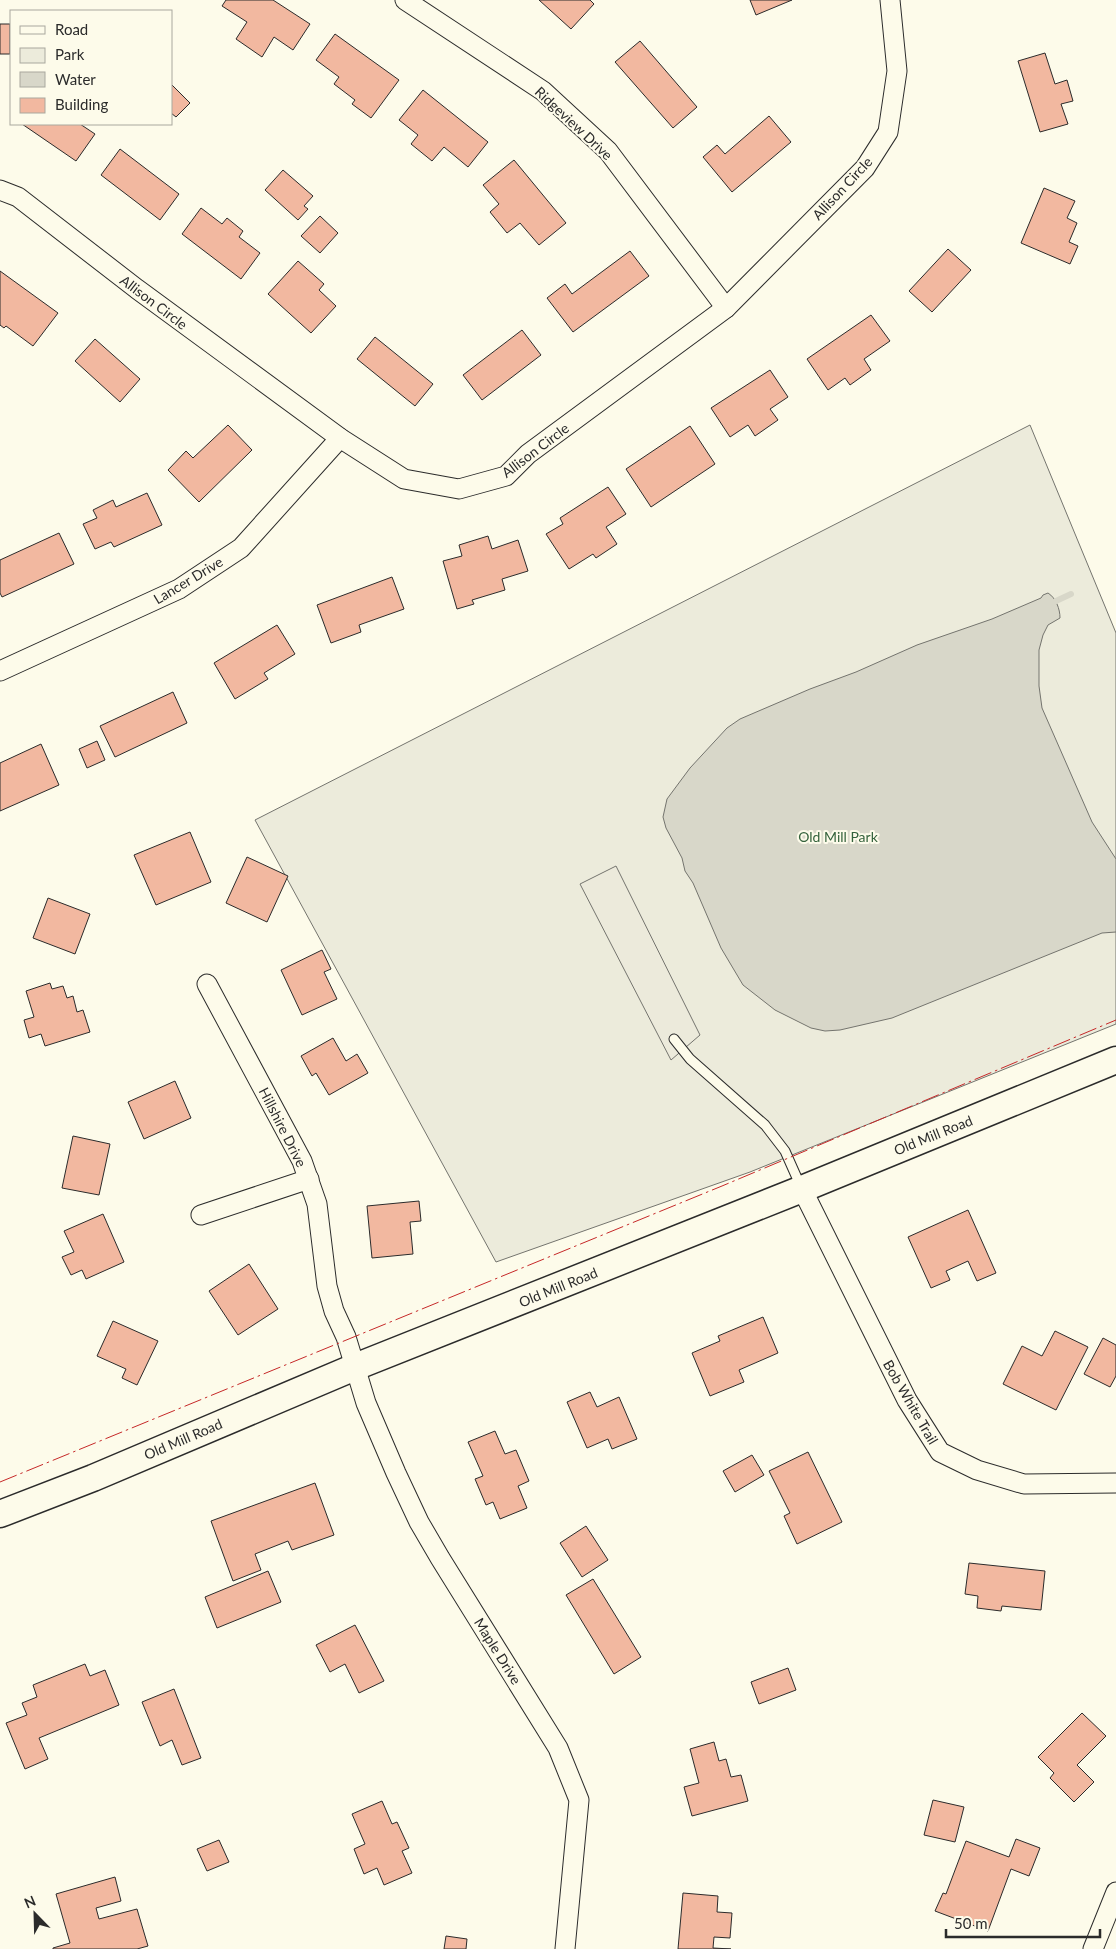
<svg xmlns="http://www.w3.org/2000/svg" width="1116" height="1949" viewBox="0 0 1116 1949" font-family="Lato,sans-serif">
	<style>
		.green { fill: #ecebdb; stroke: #74746e }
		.parking { fill: #eceadb; stroke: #74746e }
		.water { fill: #d8d7c9; stroke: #74746e }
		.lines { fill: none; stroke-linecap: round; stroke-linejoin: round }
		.stream { stroke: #d8d7c9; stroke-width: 6 }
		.building { fill: #f2b8a0; stroke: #2b2b2b }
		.lane-casing { stroke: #2b2b2b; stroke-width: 11 }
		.street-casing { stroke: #2b2b2b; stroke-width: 21 }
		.secondary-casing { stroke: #2b2b2b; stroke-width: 29 }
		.lane { stroke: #fdfbea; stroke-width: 9 }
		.street { stroke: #fdfbea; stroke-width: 19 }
		.secondary { stroke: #fdfbea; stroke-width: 26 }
		.power { stroke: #c62828; stroke-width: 1; stroke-dasharray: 18 4 2.5 4; stroke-linecap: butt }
		.labels { text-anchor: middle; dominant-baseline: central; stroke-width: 4; stroke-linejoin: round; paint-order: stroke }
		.street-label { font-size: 14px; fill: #2b2b2b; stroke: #fdfbea }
		.park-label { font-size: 14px; fill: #34623c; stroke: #fdfbea }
	</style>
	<rect width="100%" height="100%" fill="#fdfbea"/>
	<path class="green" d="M 1030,425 L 1116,633 L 1116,1024 L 750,1172 L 496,1262 L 255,820 Z"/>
	<path class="parking" d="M 616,866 L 700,1035 L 671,1060 L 580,884 Z"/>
	<path class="water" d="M 1048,593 C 1056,598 1060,609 1060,618 L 1048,625 L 1043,635 L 1039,650 L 1039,686 L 1042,708 L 1092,822 L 1116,859 L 1116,932 L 1102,933 L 892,1018 L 840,1030 L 825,1031 L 811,1028 L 775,1010 L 743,985 L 721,948 L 693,883 L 685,871 L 682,858 L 666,828 L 663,817 L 667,799 L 690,768 L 727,728 L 740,719 L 810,689 L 856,672 L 917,645 L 992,619 L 1041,598 L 1043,595 Z"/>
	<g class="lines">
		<path class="stream" d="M 1056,601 L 1071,594"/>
	</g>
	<g class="building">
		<path d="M 226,0 L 273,0 L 310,24 L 293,50 L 274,37 L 262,57 L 236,39 L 247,22 L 222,6 Z"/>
		<path d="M 539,0 L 590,0 L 594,4 L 571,29 Z"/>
		<path d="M 750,0 L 792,0 L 756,15 Z"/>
		<rect x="0" y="24" width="10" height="30"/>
		<path d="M 335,34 L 399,80 L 371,118 L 352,104 L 355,100 L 334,84 L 339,77 L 316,60 Z"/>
		<path d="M 640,41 L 697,107 L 673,128 L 615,62 Z"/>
		<path d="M 1045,53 L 1055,84 L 1067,80 L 1073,101 L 1061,104 L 1068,124 L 1040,132 L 1018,61 Z"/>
		<path d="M 171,84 L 190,103 L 176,117 L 171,113 Z"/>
		<path d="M 423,90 L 488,142 L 468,167 L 444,147 L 432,161 L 411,144 L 418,135 L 399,120 Z"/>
		<path d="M 769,116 L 791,142 L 732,192 L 703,157 L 717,145 L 725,154 Z"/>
		<path d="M 22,124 L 80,124 L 95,134 L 76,161 Z"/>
		<path d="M 120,149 L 179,194 L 160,220 L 101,175 Z"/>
		<path d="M 514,160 L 566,223 L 539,245 L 520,223 L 507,233 L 490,212 L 499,204 L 483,185 Z"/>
		<path d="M 283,170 L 313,196 L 304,206 L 308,209 L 298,220 L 265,190 Z"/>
		<path d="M 1044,188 L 1075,201 L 1067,218 L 1077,223 L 1069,242 L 1078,246 L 1070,264 L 1021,243 Z"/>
		<path d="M 201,208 L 222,224 L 227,218 L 243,231 L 239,237 L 260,253 L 241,279 L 182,234 Z"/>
		<path d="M 320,216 L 338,233 L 320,253 L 301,236 Z"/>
		<path d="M 948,249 L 971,270 L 932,312 L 909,291 Z"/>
		<path d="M 630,251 L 649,276 L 573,332 L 547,298 L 565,284 L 572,294 Z"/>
		<path d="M 298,261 L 324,284 L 319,290 L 336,306 L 311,333 L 268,294 Z"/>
		<path d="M 0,271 L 58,313 L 33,346 L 6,326 L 4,328 L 0,325 Z"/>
		<path d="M 871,315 L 890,341 L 864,359 L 871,370 L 850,385 L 845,378 L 828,390 L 807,359 Z"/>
		<path d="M 522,330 L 541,355 L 482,400 L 463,375 Z"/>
		<path d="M 375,337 L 433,384 L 415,406 L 357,359 Z"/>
		<path d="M 95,339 L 140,379 L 120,402 L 75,361 Z"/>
		<path d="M 770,370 L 788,397 L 770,409 L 778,420 L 755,436 L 748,425 L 730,437 L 711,408 Z"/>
		<path d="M 228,425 L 252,450 L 199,502 L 168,470 L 186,451 L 193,458 Z"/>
		<path d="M 690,426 L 715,464 L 651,507 L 626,469 Z"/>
		<path d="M 608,487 L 626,514 L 606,527 L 617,544 L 596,558 L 593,554 L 569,569 L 546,534 L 563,524 L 560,518 Z"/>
		<path d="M 147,493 L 162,525 L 114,547 L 111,542 L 95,549 L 83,524 L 97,518 L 93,510 L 113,500 L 116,507 Z"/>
		<path d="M 59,533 L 74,564 L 2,597 L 0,593 L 0,560 Z"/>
		<path d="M 488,536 L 492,549 L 518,540 L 528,571 L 502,579 L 505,590 L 472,600 L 474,604 L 457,609 L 443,561 L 462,556 L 459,545 Z"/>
		<path d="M 392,577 L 404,609 L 359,625 L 361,632 L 331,643 L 317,605 Z"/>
		<path d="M 277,625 L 295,654 L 264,673 L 268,679 L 235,699 L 214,663 Z"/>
		<path d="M 173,692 L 187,723 L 115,757 L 100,726 Z"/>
		<path d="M 97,741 L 105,760 L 87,768 L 79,749 Z"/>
		<path d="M 41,744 L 59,785 L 0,811 L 0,763 Z"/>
		<path d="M 190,832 L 211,882 L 156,905 L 134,855 Z"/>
		<path d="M 247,857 L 288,876 L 267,922 L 226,903 Z"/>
		<path d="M 48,898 L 90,914 L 75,954 L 33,938 Z"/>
		<path d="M 322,950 L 331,969 L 324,972 L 337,999 L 302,1015 L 281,970 Z"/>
		<path d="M 50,983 L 52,989 L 63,986 L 67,998 L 73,996 L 77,1012 L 83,1010 L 90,1032 L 45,1046 L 41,1034 L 29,1038 L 24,1020 L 34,1017 L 26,991 Z"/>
		<path d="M 333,1038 L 346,1061 L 357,1054 L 368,1073 L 329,1095 L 316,1073 L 312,1076 L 301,1056 Z"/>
		<path d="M 175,1081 L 191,1118 L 144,1139 L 128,1102 Z"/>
		<path d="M 73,1136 L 110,1144 L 99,1195 L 62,1188 Z"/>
		<path d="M 419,1201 L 421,1221 L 410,1222 L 413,1254 L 372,1258 L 367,1206 Z"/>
		<path d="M 968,1210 L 996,1273 L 977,1281 L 968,1261 L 946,1271 L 950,1280 L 931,1288 L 908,1237 Z"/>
		<path d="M 103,1214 L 124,1262 L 86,1279 L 82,1270 L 71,1275 L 62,1257 L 74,1252 L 64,1231 Z"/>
		<path d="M 249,1264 L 278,1309 L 238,1335 L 209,1291 Z"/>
		<path d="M 763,1317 L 778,1353 L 739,1370 L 744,1382 L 710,1396 L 692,1353 L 720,1341 L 718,1336 Z"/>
		<path d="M 113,1321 L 158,1341 L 137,1385 L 122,1378 L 126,1369 L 97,1356 Z"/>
		<path d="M 1055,1331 L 1088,1347 L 1056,1410 L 1003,1384 L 1022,1346 L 1042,1356 Z"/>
		<path d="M 1103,1338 L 1116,1345 L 1116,1376 L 1110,1387 L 1084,1374 Z"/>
		<path d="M 590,1392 L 597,1407 L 619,1397 L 637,1439 L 612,1449 L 608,1439 L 587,1448 L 567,1402 Z"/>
		<path d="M 495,1431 L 505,1454 L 516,1450 L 529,1481 L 518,1486 L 527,1508 L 500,1519 L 493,1502 L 486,1505 L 475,1479 L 483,1476 L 468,1442 Z"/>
		<path d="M 808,1452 L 842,1522 L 797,1544 L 784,1516 L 790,1513 L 769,1471 Z"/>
		<path d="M 752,1455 L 764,1475 L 735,1492 L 723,1471 Z"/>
		<path d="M 315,1483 L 334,1535 L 292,1550 L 288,1541 L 255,1554 L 261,1570 L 233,1581 L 211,1521 Z"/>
		<path d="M 586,1526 L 608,1560 L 582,1577 L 560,1543 Z"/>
		<path d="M 969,1563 L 1045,1571 L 1041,1610 L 1002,1606 L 1001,1611 L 977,1608 L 978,1596 L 965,1594 Z"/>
		<path d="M 268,1571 L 281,1602 L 217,1628 L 205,1597 Z"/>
		<path d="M 593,1579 L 641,1657 L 614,1674 L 566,1595 Z"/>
		<path d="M 355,1625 L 384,1681 L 359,1693 L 345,1664 L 330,1672 L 316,1645 Z"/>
		<path d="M 85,1664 L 90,1676 L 105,1670 L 119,1705 L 39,1738 L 48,1759 L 25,1769 L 6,1723 L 27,1715 L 22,1703 L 37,1697 L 33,1685 Z"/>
		<path d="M 788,1668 L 796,1690 L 759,1704 L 751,1682 Z"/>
		<path d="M 174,1689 L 201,1758 L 182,1765 L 172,1740 L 160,1746 L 142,1702 Z"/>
		<path d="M 1082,1713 L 1106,1736 L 1077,1765 L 1094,1782 L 1074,1802 L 1050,1778 L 1054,1773 L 1038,1757 Z"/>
		<path d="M 714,1742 L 719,1761 L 726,1759 L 731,1777 L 741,1775 L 748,1801 L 692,1816 L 684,1787 L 699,1783 L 690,1749 Z"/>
		<path d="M 933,1800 L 964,1807 L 955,1842 L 924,1835 Z"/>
		<path d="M 382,1801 L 392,1824 L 397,1822 L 409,1848 L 402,1851 L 412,1873 L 384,1885 L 377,1868 L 364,1874 L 354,1849 L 365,1844 L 352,1814 Z"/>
		<path d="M 1016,1839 L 1040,1848 L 1029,1876 L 1011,1869 L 988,1931 L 935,1911 L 943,1893 L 946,1894 L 966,1841 L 1009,1857 Z"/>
		<path d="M 219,1840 L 229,1862 L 207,1871 L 197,1849 Z"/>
		<path d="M 115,1877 L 121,1901 L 96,1908 L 99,1919 L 137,1909 L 148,1946 L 137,1949 L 53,1949 L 53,1948 L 70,1943 L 56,1894 Z"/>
		<path d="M 683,1893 L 718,1896 L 717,1912 L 732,1913 L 730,1938 L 714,1937 L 713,1948 L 731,1949 L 678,1949 Z"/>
		<path d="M 446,1936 L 467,1939 L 466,1949 L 444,1949 Z"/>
	</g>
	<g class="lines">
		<g class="lane-casing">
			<path id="lane" d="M 674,1039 L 690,1059 L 765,1125 L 785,1151 L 801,1187"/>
		</g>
		<g class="street-casing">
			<g id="street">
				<path d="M 405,0 L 543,91 L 608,151 L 726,308"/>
				<path d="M 0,190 L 18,197 L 137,289 L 340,438 L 404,479 L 459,489 L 506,476 L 528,454 L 726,308 L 865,168 L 888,132 L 897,71 L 890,0"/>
				<path d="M 0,671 L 179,589 L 241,548 L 340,438"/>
				<path d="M 207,984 L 302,1161 L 317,1204 L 327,1286 L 334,1311 L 346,1337 L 366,1403 L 396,1473 L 419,1522 L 440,1558 L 558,1748 L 579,1800 L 565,1949"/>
				<path d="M 802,1189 L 907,1400 L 940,1452 L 977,1470 L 1024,1484 L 1116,1483"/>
				<path d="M 201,1215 L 309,1179"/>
				<path d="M 1093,1949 L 1116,1892"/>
			</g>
		</g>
		<g class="secondary-casing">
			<path id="secondary" d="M 0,1514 L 93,1478 L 355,1367 L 802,1189 L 1116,1060"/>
		</g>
		<use href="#lane" class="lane"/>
		<use href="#street" class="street"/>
		<use href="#secondary" class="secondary"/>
		<path class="power" d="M 0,1482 L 722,1186 L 1116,1020"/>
	</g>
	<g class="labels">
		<g class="street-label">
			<text transform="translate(574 123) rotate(43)">Ridgeview Drive</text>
			<text transform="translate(842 188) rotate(-47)">Allison Circle</text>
			<text transform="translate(154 302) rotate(37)">Allison Circle</text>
			<text transform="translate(535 450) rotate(-37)">Allison Circle</text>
			<text transform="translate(188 580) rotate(-31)">Lancer Drive</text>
			<text transform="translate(283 1127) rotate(63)">Hillshire Drive</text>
			<text transform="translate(933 1135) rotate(-22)">Old Mill Road</text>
			<text transform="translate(558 1287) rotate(-22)">Old Mill Road</text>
			<text transform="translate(911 1402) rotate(60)">Bob White Trail</text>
			<text transform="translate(183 1439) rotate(-23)">Old Mill Road</text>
			<text transform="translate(498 1651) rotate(58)">Maple Drive</text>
		</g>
		<g class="park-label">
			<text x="838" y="836">Old Mill Park</text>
		</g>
	</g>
	<rect x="10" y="10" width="162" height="115" fill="#fdfbea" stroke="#a9a89e"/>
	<rect x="20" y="26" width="25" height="8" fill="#fdfbea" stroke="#a9a89e"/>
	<text x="55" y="35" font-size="15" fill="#2b2b2b">Road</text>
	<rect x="20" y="48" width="25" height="15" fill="#ecebdb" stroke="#a9a89e"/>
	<text x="55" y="60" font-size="15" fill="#2b2b2b">Park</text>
	<rect x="20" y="72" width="25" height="15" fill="#d8d7c9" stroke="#a9a89e"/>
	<text x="55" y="85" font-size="15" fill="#2b2b2b">Water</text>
	<rect x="20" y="98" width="25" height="15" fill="#f2b8a0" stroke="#a9a89e"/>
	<text x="55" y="110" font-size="15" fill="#2b2b2b">Building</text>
	<g transform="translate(35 1914) rotate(337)" stroke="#fdfbea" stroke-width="4" paint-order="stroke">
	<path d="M0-4L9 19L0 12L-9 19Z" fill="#2b2b2b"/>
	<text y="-8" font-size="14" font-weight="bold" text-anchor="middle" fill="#2b2b2b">N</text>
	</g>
	<path d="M946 1929v8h154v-8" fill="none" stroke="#2b2b2b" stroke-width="2.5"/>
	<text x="954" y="1929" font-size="15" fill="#2b2b2b" stroke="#fdfbea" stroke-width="4" paint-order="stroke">50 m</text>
</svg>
